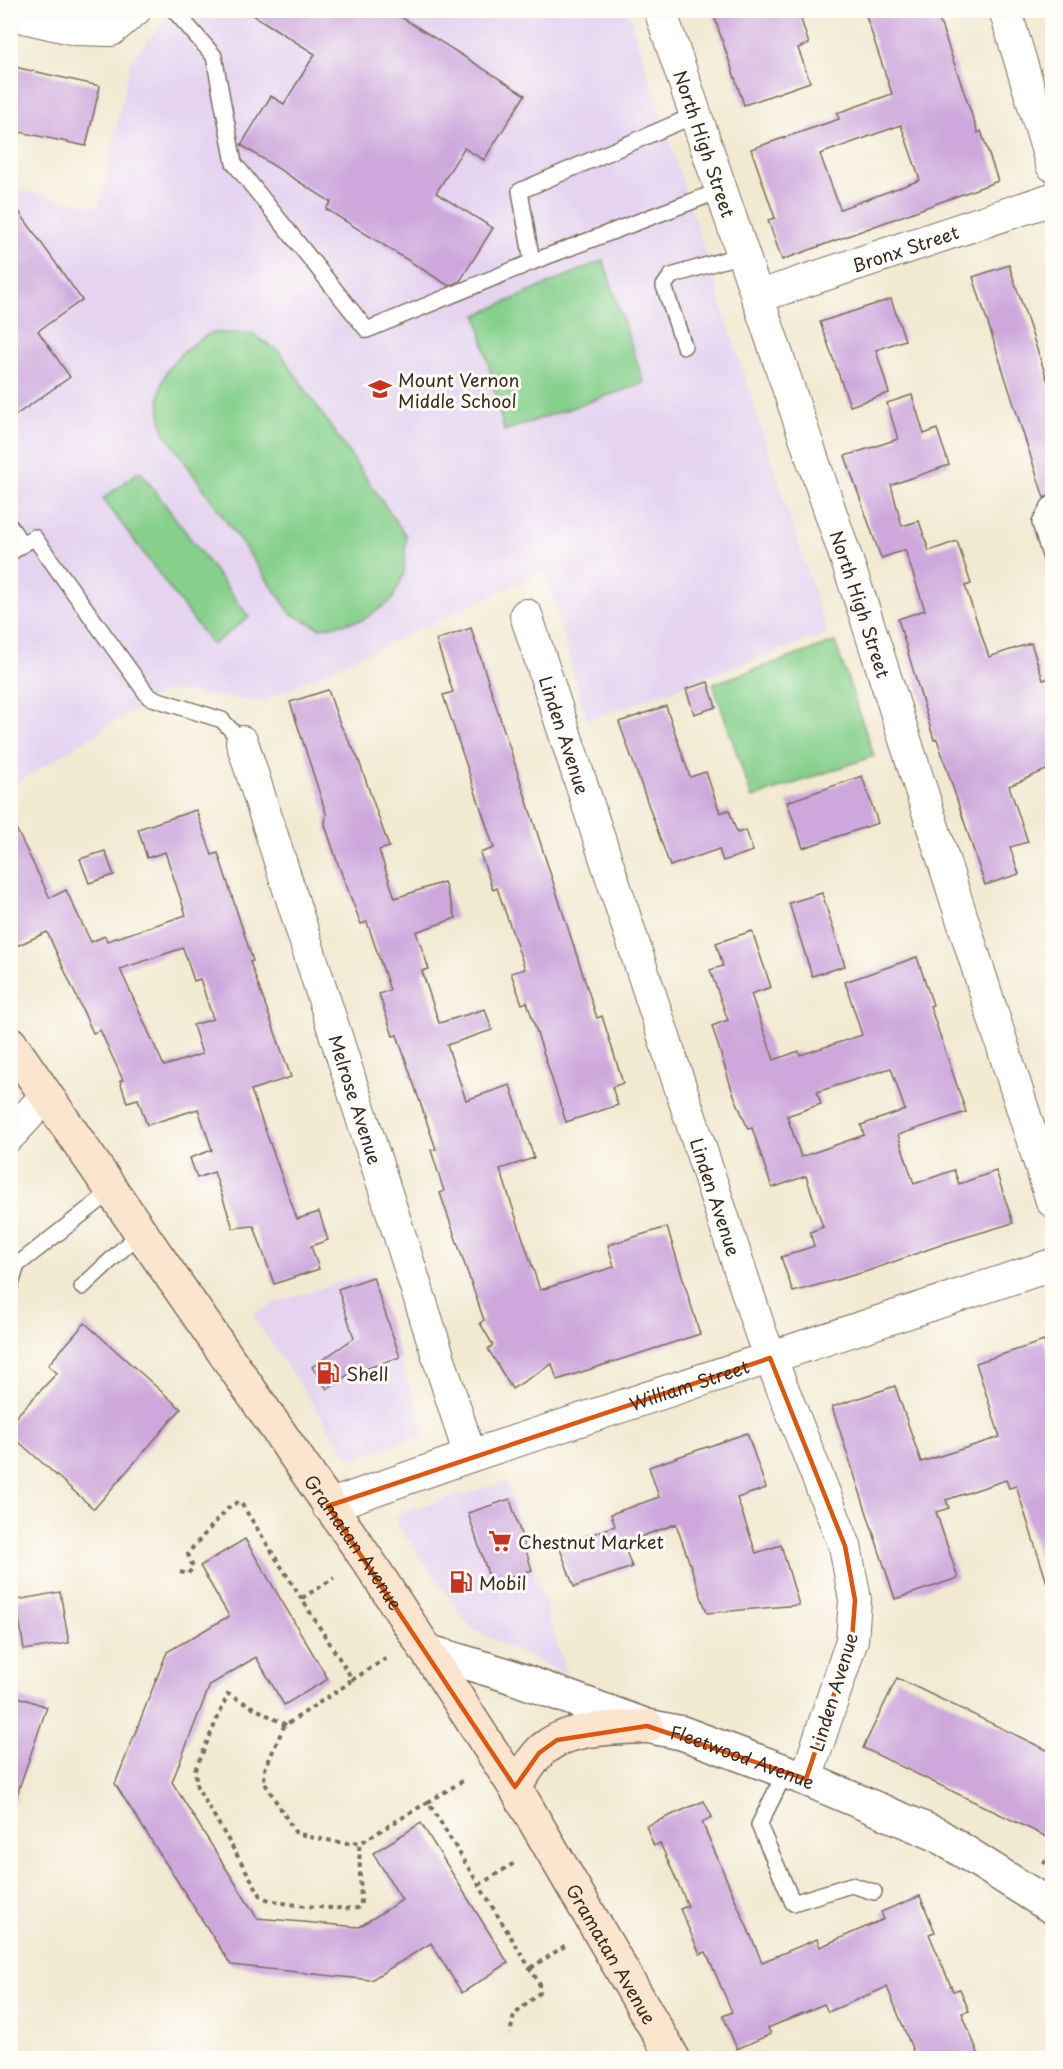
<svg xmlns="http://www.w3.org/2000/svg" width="1063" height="2069" viewBox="0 0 1063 2069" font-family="'Playpen Sans',sans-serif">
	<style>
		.built { fill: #e5d3f0 }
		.green { fill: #86d08c; stroke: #607d55; stroke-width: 1.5 }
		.building { fill: #cea8dd; fill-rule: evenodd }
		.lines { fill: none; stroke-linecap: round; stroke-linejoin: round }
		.service-casing { stroke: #7b6d5d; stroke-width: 18 }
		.minor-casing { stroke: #7b6d5d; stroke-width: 34 }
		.tertiary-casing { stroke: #7b6d5d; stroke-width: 36 }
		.secondary-casing { stroke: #7b6d5d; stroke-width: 36 }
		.path { stroke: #7b6d5d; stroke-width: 4; stroke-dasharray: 4.5 4.5; stroke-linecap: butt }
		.service { stroke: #fff; stroke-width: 15 }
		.minor { stroke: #fff; stroke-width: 32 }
		.tertiary { stroke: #fff; stroke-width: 33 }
		.secondary { stroke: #fce5cf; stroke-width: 33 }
		.marked { fill: none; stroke: #df570d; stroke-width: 4.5; stroke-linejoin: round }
		.labels { text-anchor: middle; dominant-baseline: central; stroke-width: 6; stroke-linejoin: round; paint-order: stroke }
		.street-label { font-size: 18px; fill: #3b2a1e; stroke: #fdfcf7 }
		.poi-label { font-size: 18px; fill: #3b2a1e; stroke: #fdfcf7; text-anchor: start }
	</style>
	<rect width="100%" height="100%" fill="#fdfcf7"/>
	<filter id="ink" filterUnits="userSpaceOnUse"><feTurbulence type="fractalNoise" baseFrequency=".0167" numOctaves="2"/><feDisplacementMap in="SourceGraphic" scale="12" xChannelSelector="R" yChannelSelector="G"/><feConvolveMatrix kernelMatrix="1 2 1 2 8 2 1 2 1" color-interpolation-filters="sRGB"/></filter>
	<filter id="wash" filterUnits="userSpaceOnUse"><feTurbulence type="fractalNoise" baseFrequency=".008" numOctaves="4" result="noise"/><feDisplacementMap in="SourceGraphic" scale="24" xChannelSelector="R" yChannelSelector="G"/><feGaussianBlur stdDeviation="1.35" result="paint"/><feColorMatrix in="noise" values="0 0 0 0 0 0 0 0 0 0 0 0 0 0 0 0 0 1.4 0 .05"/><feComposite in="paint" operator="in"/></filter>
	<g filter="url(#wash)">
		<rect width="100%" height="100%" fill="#f2e9d1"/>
		<g class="built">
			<path d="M 174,11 L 628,11 L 827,633 L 587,721 L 545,571 L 261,702 L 166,690 L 11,787 L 11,188 L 99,207 L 131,60 Z"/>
			<path d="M 372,1272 L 425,1434 L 358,1457 L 349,1457 L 252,1315 L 275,1303 Z"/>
			<path d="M 506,1482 L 567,1675 L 472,1629 L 397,1524 L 396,1519 L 401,1512 Z"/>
		</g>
		<g class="green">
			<path d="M 603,260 L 644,383 L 504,431 L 477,315 Z"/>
			<path d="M 211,333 L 250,333 L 279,351 L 406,536 L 404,574 L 392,600 L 363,620 L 320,628 L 291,614 L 164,432 C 150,382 168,357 211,333 Z"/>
			<path d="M 140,471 L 249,617 L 212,645 L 103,499 Z"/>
			<path d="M 835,642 L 874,756 L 752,798 L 713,684 Z"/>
		</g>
		<g id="blocks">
			<g class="building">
				<path d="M 245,10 L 390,10 L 525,95 L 484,160 L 464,148 L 436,193 L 493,228 L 460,281 L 449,286 L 326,209 L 331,202 L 241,145 L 271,96 L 284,104 L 315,54 Z"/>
				<path d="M 712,10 L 798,10 L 809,44 L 798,48 L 810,82 L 744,105 Z"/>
				<path d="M 864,10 L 936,10 L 978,133 L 981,131 L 998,181 L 782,260 L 768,220 L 775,218 L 751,149 L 839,119 L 837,113 L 892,94 ZM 901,125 L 920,180 L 840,209 L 820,154 Z"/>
				<path d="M 10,66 L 100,86 L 86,146 L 10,130 Z"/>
				<path d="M 10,199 L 82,300 L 38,331 L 70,377 L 10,419 Z"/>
				<path d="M 1009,265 L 1053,397 L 1053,494 L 1044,498 L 973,277 Z"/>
				<path d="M 891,299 L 905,340 L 876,350 L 889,393 L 850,406 L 820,322 Z"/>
				<path d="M 912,395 L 924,434 L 937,429 L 949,465 L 891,485 L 902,526 L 919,521 L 929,551 L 957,541 L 971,584 L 965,586 L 989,657 L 1031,643 L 1043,680 L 1053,677 L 1053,767 L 1009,786 L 1028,842 L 1010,847 L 1019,874 L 985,885 L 937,739 L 934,740 L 898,619 L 925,610 L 905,550 L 881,558 L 845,456 L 898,439 L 887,403 Z"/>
				<path d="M 471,628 L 597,1018 L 602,1016 L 623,1083 L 612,1087 L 618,1105 L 566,1122 L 527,1002 L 522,1004 L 511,973 L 525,969 L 497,888 L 493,890 L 480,853 L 494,848 L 443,695 L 453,692 L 436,640 Z"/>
				<path d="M 708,682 L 716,707 L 694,714 L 686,689 Z"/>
				<path d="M 328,690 L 340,724 L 358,758 L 389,847 L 379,850 L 395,898 L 444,882 L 456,918 L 416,932 L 429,969 L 422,971 L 439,1023 L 485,1009 L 492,1030 L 447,1045 L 466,1100 L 510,1085 L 534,1158 L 500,1169 L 540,1290 L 614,1267 L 608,1245 L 667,1227 L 700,1334 L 557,1380 L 552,1364 L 512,1389 L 488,1349 L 493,1345 L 480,1323 L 484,1320 L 440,1193 L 444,1191 L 431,1150 L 436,1149 L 397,1035 L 393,1036 L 379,994 L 390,990 L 367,922 L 361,924 L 338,864 L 325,825 L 326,813 L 290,702 Z"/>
				<path d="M 666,706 L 690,777 L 706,772 L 720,813 L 729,810 L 737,833 L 746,830 L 753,851 L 723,861 L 719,849 L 670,866 L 619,722 Z"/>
				<path d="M 862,776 L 878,823 L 803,848 L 787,802 Z"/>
				<path d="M 196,810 L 212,855 L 218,853 L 253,961 L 250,962 L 291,1077 L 251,1090 L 297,1219 L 319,1212 L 328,1240 L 311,1246 L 319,1269 L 274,1284 L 254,1226 L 233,1228 L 214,1172 L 197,1178 L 190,1158 L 212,1150 L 198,1109 L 147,1125 L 138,1099 L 127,1102 L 120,1081 L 123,1080 L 100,1030 L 93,1033 L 47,932 L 10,949 L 10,816 L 50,898 L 66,890 L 91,942 L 105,936 L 107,941 L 186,915 L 165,852 L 147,858 L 138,829 ZM 183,948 L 194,981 L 200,979 L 213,1019 L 193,1025 L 202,1054 L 164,1066 L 120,969 Z"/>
				<path d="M 105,851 L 114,875 L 89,883 L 80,859 Z"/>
				<path d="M 822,893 L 845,966 L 812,976 L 789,903 Z"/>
				<path d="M 752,931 L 771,987 L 751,994 L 774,1060 L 799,1051 L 800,1055 L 862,1035 L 845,982 L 917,957 L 933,1005 L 930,1006 L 966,1112 L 898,1135 L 914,1184 L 954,1170 L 959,1184 L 996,1171 L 1013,1223 L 946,1243 L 868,1271 L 793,1292 L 781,1257 L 814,1246 L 810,1232 L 823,1227 L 806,1176 L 772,1188 L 752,1128 L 748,1129 L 732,1090 L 712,1026 L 728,1020 L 710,970 L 723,966 L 716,943 ZM 891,1068 L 905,1110 L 861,1125 L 864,1135 L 801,1157 L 787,1116 L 821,1104 L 817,1092 Z"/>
				<path d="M 373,1277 L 400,1357 L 348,1375 L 327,1389 L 312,1367 L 354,1338 L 338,1289 Z"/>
				<path d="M 85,1323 L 181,1409 L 94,1509 L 10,1434 L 10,1423 L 57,1373 L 48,1365 Z"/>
				<path d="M 1044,1341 L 1053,1366 L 1053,1585 L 1048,1586 L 1016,1486 L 1009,1488 L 1006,1480 L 946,1500 L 949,1508 L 936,1512 L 958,1578 L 895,1599 L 832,1407 L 895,1386 L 921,1462 L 1000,1437 L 976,1363 Z"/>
				<path d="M 747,1433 L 766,1488 L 737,1498 L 756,1553 L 781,1545 L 799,1605 L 707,1613 L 676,1524 L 623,1543 L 632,1567 L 574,1587 L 559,1546 L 615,1526 L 611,1514 L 659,1497 L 649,1467 Z"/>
				<path d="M 510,1499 L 532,1570 L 491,1583 L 468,1513 Z"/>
				<path d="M 245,1539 L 328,1679 L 284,1705 L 256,1657 L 210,1685 L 172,1782 L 257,1918 L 359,1927 L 402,1900 L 373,1853 L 421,1823 L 508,1963 L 462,1993 L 431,1943 L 371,1980 L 231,1965 L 115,1784 L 167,1652 L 229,1616 L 200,1566 Z"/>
				<path d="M 60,1592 L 69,1643 L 24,1650 L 16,1600 Z"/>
				<path d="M 897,1678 L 1053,1753 L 1053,1840 L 863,1748 Z"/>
				<path d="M 10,1694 L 47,1707 L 14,1803 L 10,1803 Z"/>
				<path d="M 704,1801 L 712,1817 L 702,1822 L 762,1962 L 817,1939 L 820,1947 L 884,1919 L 881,1912 L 920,1896 L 935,1932 L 929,1934 L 953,1991 L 960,1989 L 969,2011 L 962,2013 L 980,2058 L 916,2058 L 887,1987 L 828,2012 L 824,2004 L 768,2028 L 771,2034 L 737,2049 L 723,2016 L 732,2012 L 706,1952 L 700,1954 L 680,1909 L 688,1906 L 660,1843 L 654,1846 L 646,1826 Z"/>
			</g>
		</g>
	</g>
	<g filter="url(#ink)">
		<use href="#blocks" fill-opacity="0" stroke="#7b6d5d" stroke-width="1.5"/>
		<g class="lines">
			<g class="service-casing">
				<g id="service">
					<path d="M 174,10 L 214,56 L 234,163 L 367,330 L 532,262"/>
					<path d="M 695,115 L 520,191 L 532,262 L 722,190"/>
					<path d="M 684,346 L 664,286 L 671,276 L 744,254"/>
					<path d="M 1052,504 L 1049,506 L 1040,523 L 1052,562"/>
					<path d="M 10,526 L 22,545"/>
					<path d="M 10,553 L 34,537 L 149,697 L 222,720 L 242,742"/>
					<path d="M 11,1284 L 17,1265 L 113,1190"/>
					<path d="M 82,1287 L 142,1231"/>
					<path d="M 786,1771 L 759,1825 L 793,1903 L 851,1885 L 874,1892"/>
				</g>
			</g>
			<g class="minor-casing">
				<g id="minor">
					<path id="s1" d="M 660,10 L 865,614 L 1052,1201"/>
					<path d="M 1005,10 L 1052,165"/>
					<path d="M 10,14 L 75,29 L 111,30 L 135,10"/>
					<path id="s2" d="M 757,297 L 1052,199"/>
					<path id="s3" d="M 526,615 L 761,1334 L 845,1546 L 855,1600 L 852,1640 L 806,1779"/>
					<path id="s4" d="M 242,742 L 470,1456"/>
					<path d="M 10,1135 L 46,1096"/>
					<path id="s5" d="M 328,1506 L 470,1456 L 1052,1265"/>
				</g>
			</g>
			<g class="tertiary-casing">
				<g id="tertiary">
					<path id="s6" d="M 427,1651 L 504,1674 L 647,1726 L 682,1733 L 806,1779 L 936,1834 L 1052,1907"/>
				</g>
			</g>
			<g class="secondary-casing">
				<g id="secondary">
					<path id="s7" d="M 10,1043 L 373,1568 L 515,1787 L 673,2058"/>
					<path d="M 515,1787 C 523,1775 532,1759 543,1749 C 570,1726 614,1729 647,1726"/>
				</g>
			</g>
			<g class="path">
				<path d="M 180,1572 L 188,1574 L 193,1567 L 188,1554 L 193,1547 L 230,1506 L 238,1502 L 241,1503 L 351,1677 L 349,1683 L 284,1726 L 265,1769 L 264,1782 L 295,1832 L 309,1837 L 345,1843 L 362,1842 L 428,1802 L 539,1983 L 539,1993 L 514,2015 L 510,2034"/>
				<path d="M 302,1598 L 334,1578"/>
				<path d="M 352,1680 L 387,1658"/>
				<path d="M 286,1725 L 228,1694 L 195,1770 L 197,1787 L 261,1896 C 271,1905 342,1910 358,1908 L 361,1905 L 359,1842"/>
				<path d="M 428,1802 L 466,1779"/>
				<path d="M 1043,1864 L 1052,1853"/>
				<path d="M 479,1885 L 516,1862"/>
				<path d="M 531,1968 L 566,1945"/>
			</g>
			<use href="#service" class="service"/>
			<use href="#minor" class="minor"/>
			<use href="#tertiary" class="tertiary"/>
			<use href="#secondary" class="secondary"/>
		</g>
	</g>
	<path class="marked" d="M 770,1358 L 845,1546 L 855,1600 L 852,1640 L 806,1779 L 647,1726 L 557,1740 L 539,1753 L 515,1787 L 328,1506 Z"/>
	<defs>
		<g id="school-bare" transform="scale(1.8)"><path d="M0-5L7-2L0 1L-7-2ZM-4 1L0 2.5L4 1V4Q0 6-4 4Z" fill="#c8321e" stroke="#fdfcf7" stroke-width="2.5" paint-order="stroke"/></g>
		<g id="fuel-bare" transform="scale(1.8)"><path d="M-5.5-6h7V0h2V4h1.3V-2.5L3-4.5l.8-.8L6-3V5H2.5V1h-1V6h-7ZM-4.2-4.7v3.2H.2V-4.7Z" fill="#c8321e" stroke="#fdfcf7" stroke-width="2.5" paint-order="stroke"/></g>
		<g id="supermarket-bare" transform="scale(1.8)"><path d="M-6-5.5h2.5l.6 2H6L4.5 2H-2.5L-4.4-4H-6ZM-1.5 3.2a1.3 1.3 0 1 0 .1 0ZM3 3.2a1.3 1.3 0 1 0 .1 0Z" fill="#c8321e" stroke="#fdfcf7" stroke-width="2.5" paint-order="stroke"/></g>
	</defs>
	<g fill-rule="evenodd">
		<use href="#school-bare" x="380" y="389"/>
		<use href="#fuel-bare" x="328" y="1373"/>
		<use href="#supermarket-bare" x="500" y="1541"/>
		<use href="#fuel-bare" x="461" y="1582"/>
	</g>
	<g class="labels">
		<g class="street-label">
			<text stroke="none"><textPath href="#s1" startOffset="141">North High Street</textPath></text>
			<text stroke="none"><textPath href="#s2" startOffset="156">Bronx Street</textPath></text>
			<text stroke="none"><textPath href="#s1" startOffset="627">North High Street</textPath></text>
			<text stroke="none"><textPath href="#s3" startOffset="126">Linden Avenue</textPath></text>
			<text stroke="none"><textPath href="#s4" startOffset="375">Melrose Avenue</textPath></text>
			<text stroke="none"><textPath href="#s3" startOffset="612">Linden Avenue</textPath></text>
			<text stroke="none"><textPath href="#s5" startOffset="381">William Street</textPath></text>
			<text stroke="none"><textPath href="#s7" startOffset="606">Gramatan Avenue</textPath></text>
			<text transform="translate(833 1692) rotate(-73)">Linden Avenue</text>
			<text stroke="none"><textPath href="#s6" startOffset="333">Fleetwood Avenue</textPath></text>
			<text stroke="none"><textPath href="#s7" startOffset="1092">Gramatan Avenue</textPath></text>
		</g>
		<g class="poi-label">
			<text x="398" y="379">Mount Vernon<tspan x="398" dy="21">Middle School</tspan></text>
			<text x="346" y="1373">Shell</text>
			<text x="518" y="1541">Chestnut Market</text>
			<text x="479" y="1582">Mobil</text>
		</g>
	</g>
	<rect width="1063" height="2069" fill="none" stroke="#fdfcf7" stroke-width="36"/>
</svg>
